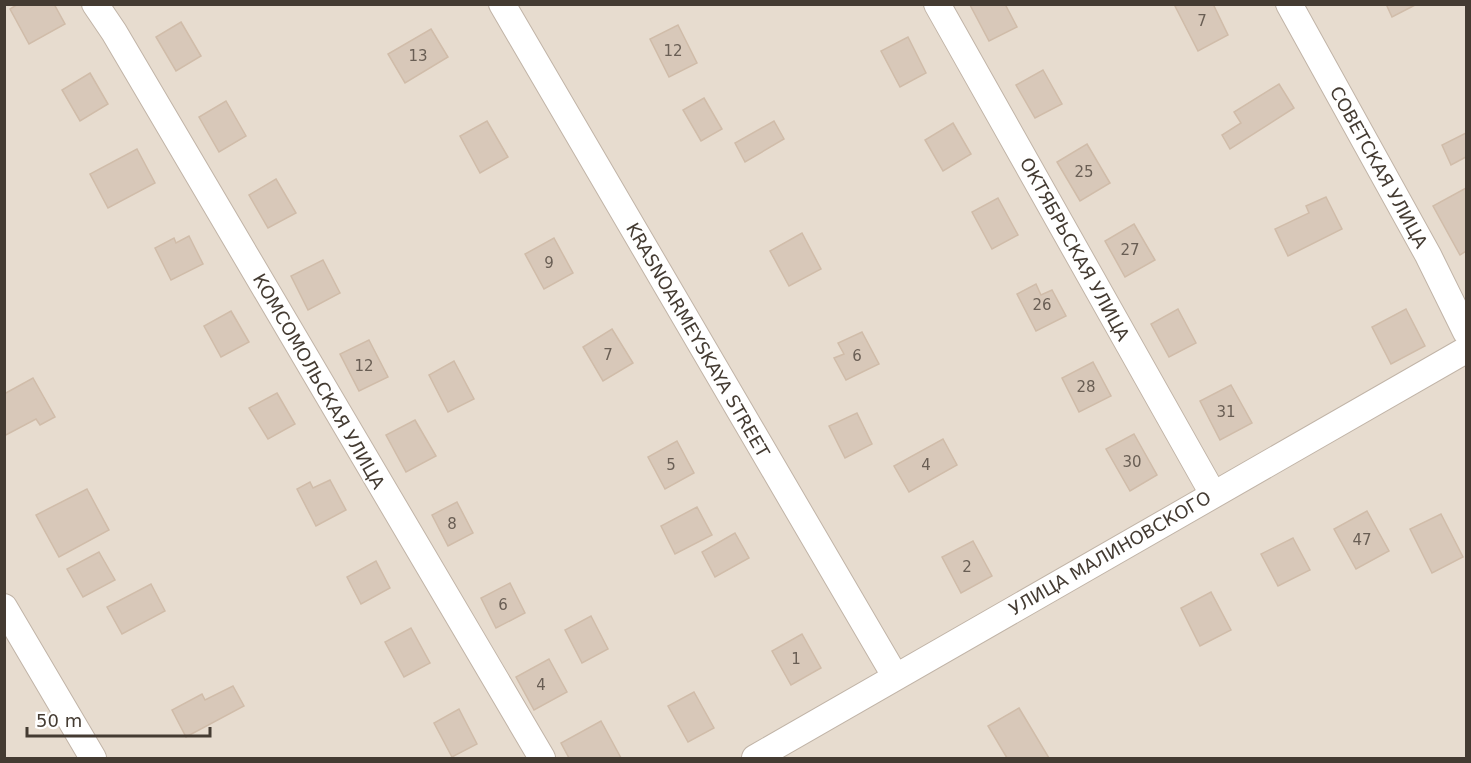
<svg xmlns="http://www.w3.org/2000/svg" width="1471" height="763" viewBox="0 0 1471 763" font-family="'DejaVu Sans',sans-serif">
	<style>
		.residential { fill: #e7dccf }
		.building { fill: #d8c8b9; stroke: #d0bca9; stroke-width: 1.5 }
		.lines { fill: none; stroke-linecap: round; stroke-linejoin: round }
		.street-casing { stroke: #c1b4a7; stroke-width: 28 }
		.street { stroke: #fff; stroke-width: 26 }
		.labels { text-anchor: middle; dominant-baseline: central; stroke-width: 4.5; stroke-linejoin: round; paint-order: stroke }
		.number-label { font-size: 15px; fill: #695e54 }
		.street-label { font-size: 18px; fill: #443b32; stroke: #fff }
	</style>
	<rect width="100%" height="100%" fill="#f2ebe2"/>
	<rect class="residential" x="5" y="5" width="1461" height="753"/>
	<g class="building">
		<path d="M 18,4 L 54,4 L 65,24 L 29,44 L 10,9 Z"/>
		<path d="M 1005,4 L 1017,27 L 989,41 L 970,5 Z"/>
		<path d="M 1179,4 L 1213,4 L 1228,35 L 1198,51 L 1175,6 Z"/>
		<path d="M 1386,4 L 1417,4 L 1392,17 Z"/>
		<path d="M 181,22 L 201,56 L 176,71 L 156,37 Z"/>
		<path d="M 678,25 L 697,63 L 669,77 L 650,39 Z"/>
		<path d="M 431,29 L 448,57 L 405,83 L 388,54 Z"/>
		<path d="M 908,37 L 926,73 L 900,87 L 881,51 Z"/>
		<path d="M 1043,70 L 1062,104 L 1035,118 L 1016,85 Z"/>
		<path d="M 90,73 L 108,104 L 80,121 L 62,90 Z"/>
		<path d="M 1279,84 L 1294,108 L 1230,149 L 1222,135 L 1241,123 L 1234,112 Z"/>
		<path d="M 704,98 L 722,129 L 701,141 L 683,110 Z"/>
		<path d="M 226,101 L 246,136 L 219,152 L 199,117 Z"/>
		<path d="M 487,121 L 508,157 L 480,173 L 460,136 Z"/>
		<path d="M 774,121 L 784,139 L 745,162 L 735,143 Z"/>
		<path d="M 953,123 L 971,154 L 943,171 L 925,140 Z"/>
		<path d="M 1466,133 L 1466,157 L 1451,165 L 1442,145 Z"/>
		<path d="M 1087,144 L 1110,183 L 1080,201 L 1057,162 Z"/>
		<path d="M 137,149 L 155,183 L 108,208 L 90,174 Z"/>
		<path d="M 276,179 L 296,213 L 268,228 L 249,195 Z"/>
		<path d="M 1466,188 L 1466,251 L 1460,255 L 1433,206 Z"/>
		<path d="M 1326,197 L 1342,229 L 1288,256 L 1275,229 L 1309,213 L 1306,206 Z"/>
		<path d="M 998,198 L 1018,235 L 992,249 L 972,212 Z"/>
		<path d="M 1134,224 L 1155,260 L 1125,277 L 1105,241 Z"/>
		<path d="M 802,233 L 821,269 L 789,286 L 770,251 Z"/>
		<path d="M 189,236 L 203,264 L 171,280 L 155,248 L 174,238 L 176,243 Z"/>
		<path d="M 554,238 L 573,273 L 544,289 L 525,254 Z"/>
		<path d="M 323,260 L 340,293 L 308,310 L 291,276 Z"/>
		<path d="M 1036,284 L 1041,295 L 1052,290 L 1066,316 L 1036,331 L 1017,294 Z"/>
		<path d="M 1178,309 L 1196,343 L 1169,357 L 1151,324 Z"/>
		<path d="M 1406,309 L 1425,346 L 1391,364 L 1372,327 Z"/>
		<path d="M 231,311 L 249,342 L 221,357 L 204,326 Z"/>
		<path d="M 612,329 L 633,363 L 603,381 L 583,347 Z"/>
		<path d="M 862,332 L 879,364 L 846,380 L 834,358 L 844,354 L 838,343 Z"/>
		<path d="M 369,340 L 388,377 L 359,391 L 340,354 Z"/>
		<path d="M 454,361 L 474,399 L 448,412 L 429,375 Z"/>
		<path d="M 1093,362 L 1111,396 L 1079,412 L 1062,378 Z"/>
		<path d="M 33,378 L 55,417 L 40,425 L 36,419 L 4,436 L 4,394 Z"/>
		<path d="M 1231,385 L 1252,423 L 1220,440 L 1200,401 Z"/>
		<path d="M 277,393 L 295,424 L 268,439 L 249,408 Z"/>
		<path d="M 857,413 L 872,444 L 845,458 L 829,426 Z"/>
		<path d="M 415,420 L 436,456 L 406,472 L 386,435 Z"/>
		<path d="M 1134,434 L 1157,475 L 1130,491 L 1106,449 Z"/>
		<path d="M 943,439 L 957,465 L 909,492 L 894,466 Z"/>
		<path d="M 677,441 L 694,473 L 665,489 L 648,457 Z"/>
		<path d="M 330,480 L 346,510 L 316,526 L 297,489 L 310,482 L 313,488 Z"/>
		<path d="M 87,489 L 109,530 L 59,557 L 36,515 Z"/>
		<path d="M 457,502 L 473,533 L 448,546 L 432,515 Z"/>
		<path d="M 697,507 L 712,535 L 675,554 L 661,526 Z"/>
		<path d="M 1367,511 L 1389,551 L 1356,569 L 1334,529 Z"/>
		<path d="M 1441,514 L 1463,557 L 1432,573 L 1410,529 Z"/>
		<path d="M 735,533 L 749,558 L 715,577 L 702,552 Z"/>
		<path d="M 1293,538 L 1310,570 L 1278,586 L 1261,554 Z"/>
		<path d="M 973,541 L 992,576 L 961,593 L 942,557 Z"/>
		<path d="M 99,552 L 115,580 L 83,597 L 67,569 Z"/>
		<path d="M 376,561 L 390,588 L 361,604 L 347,577 Z"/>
		<path d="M 510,583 L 525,613 L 496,628 L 481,598 Z"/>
		<path d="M 151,584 L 165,611 L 122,634 L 107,607 Z"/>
		<path d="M 1211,592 L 1231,630 L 1200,646 L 1181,608 Z"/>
		<path d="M 591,616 L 608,649 L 582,663 L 565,630 Z"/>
		<path d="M 411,628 L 430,663 L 404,677 L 385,642 Z"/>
		<path d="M 802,634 L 821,668 L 791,685 L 772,651 Z"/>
		<path d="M 549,659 L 567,692 L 534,710 L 516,677 Z"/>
		<path d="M 233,686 L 244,706 L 186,737 L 172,710 L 202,694 L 205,700 Z"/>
		<path d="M 694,692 L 714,728 L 688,742 L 668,706 Z"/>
		<path d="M 1019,708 L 1049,758 L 1007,758 L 988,726 Z"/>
		<path d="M 459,709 L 477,744 L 452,757 L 434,723 Z"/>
		<path d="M 601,721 L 621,758 L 569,758 L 561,743 Z"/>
	</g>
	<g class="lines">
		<g class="street-casing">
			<g id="street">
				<path d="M 95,4 L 114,32 L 542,758"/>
				<path d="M 502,4 L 895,676"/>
				<path d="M 937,4 L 1213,494"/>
				<path d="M 1289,4 L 1428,255 L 1466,332"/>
				<path d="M 4,607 L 93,758"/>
				<path d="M 755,758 L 1466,350"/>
			</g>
		</g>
		<use href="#street" class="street"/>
	</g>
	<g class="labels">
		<g class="number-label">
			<text x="1202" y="21">7</text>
			<text x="673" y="51">12</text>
			<text x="418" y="56">13</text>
			<text x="1084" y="172">25</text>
			<text x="1130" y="250">27</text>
			<text x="549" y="263">9</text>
			<text x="1042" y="305">26</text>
			<text x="608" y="355">7</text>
			<text x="857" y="356">6</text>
			<text x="364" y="366">12</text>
			<text x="1086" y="387">28</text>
			<text x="1226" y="412">31</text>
			<text x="1132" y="462">30</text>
			<text x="671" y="465">5</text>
			<text x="926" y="465">4</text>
			<text x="452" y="524">8</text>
			<text x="1362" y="540">47</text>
			<text x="967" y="567">2</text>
			<text x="503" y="605">6</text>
			<text x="796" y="659">1</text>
			<text x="541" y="685">4</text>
		</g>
		<g class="street-label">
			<text transform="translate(1379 167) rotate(61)">СОВЕТСКАЯ УЛИЦА</text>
			<text transform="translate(1075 249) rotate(61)">ОКТЯБРЬСКАЯ УЛИЦА</text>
			<text transform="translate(698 340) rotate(60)">KRASNOARMEYSKAYA STREET</text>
			<text transform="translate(319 381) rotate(60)">КОМСОМОЛЬСКАЯ УЛИЦА</text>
			<text transform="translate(1110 553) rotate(-30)">УЛИЦА МАЛИНОВСКОГО</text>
		</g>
	</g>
	<rect width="1471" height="763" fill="none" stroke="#443b32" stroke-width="12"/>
	<path d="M27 727v9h183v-9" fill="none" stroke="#443b32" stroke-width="3"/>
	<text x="36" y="727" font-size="18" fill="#443b32" stroke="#ffffff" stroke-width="4.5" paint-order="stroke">50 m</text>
</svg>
